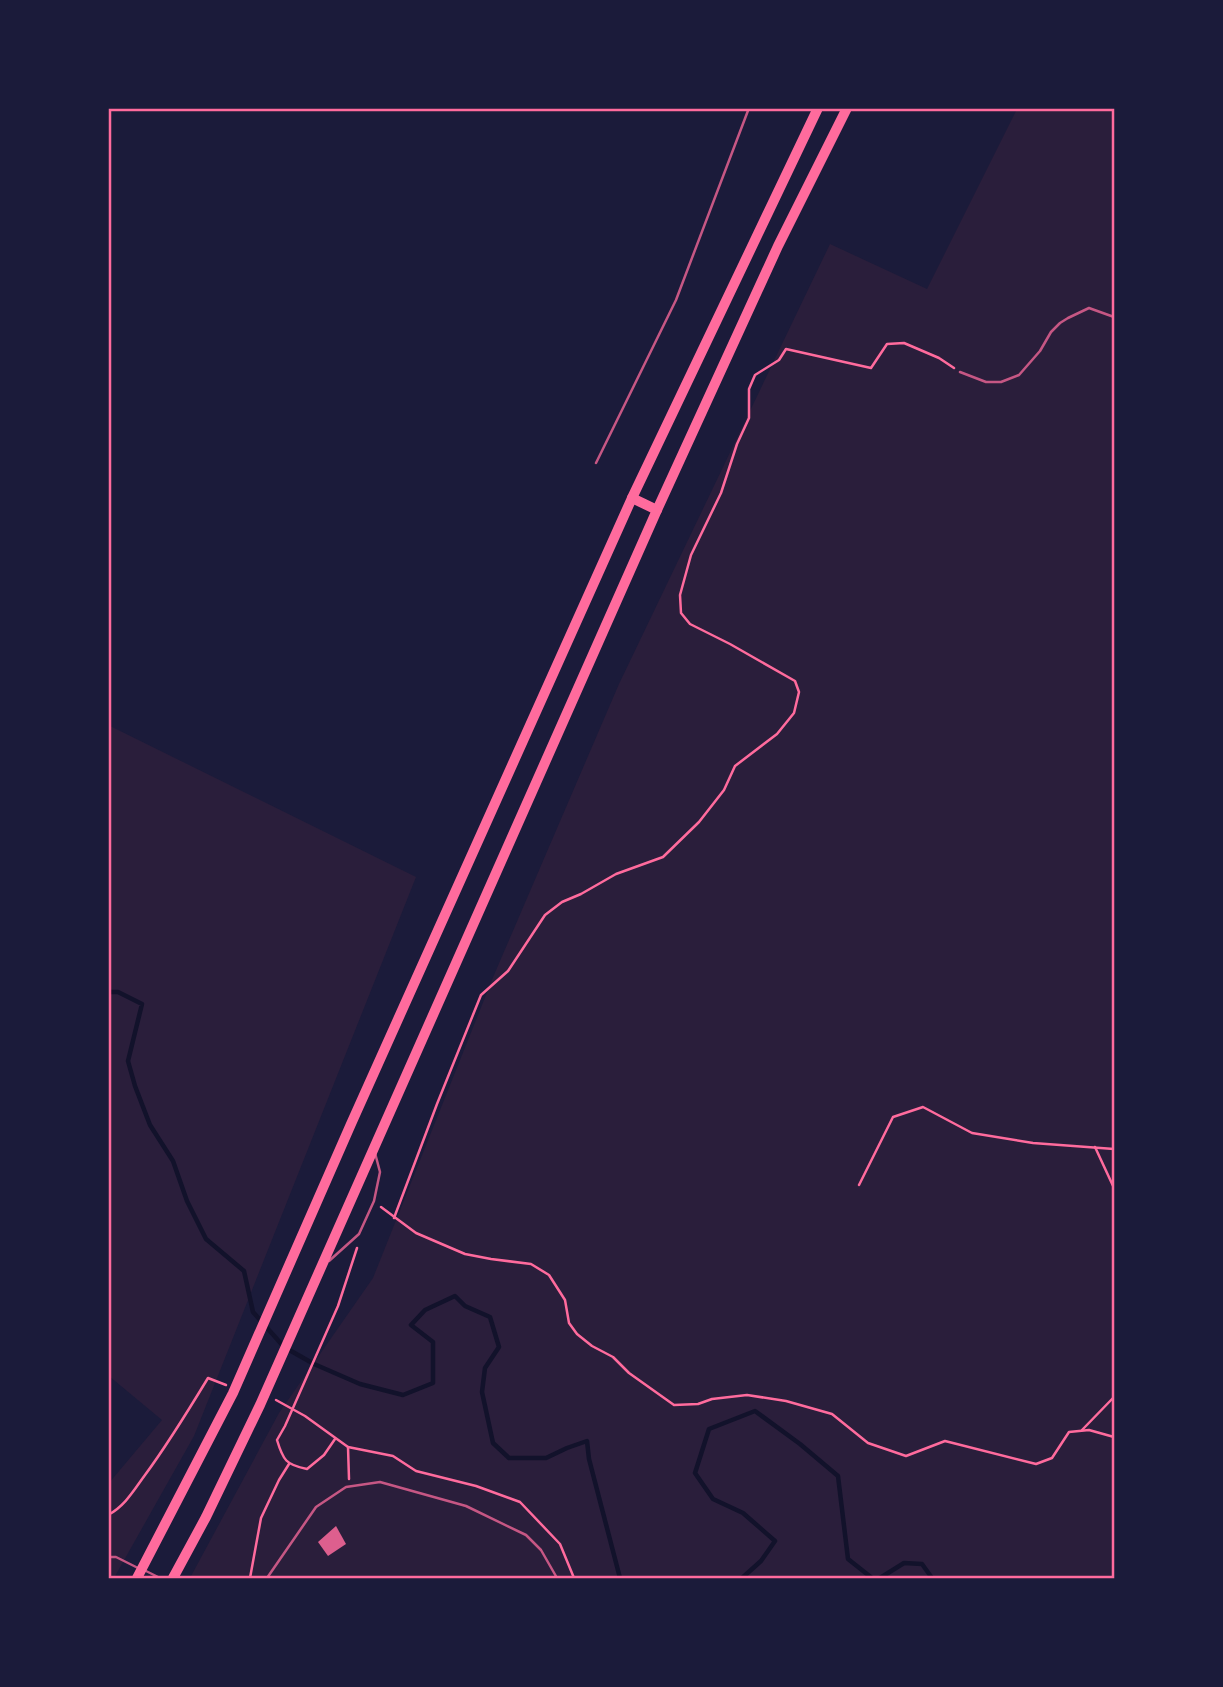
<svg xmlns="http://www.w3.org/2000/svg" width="1223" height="1687" viewBox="0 0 1223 1687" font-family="'Space Grotesk',sans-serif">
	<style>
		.green { fill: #2a1e3b }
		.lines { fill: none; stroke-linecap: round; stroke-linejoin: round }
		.stream { stroke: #12122b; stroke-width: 4.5 }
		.building { fill: #dd5f8e }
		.path { stroke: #ff6b9d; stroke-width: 2.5 }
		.service { stroke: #c65784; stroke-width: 2.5 }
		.primary { stroke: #ff6b9d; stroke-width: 10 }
		.neatline { fill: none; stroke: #ff6b9d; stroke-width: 2.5 }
	</style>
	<rect width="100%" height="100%" fill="#1b1b3a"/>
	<g class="green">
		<path d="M 1017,109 L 1114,109 L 1114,1578 L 190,1578 L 279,1413 L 373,1278 L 494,975 L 619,684 L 830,244 L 927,289 Z"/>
		<path d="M 108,725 L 416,877 L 194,1436 L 114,1578 L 109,1578 L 109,1483 L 162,1420 L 109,1376 Z"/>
	</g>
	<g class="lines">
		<g class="stream">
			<path d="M 108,992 L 118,992 L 142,1004 L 128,1061 L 135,1086 L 150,1125 L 173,1161 L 187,1201 L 206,1239 L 244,1271 L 253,1312 L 284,1347 L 314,1364 L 360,1384 L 403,1395 L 433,1383 L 433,1342 L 411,1325 L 425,1310 L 455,1296 L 465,1306 L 490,1317 L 499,1347 L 485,1368 L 482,1392 L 493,1443 L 509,1458 L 546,1458 L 567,1448 L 587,1441 L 589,1459 L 620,1578"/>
			<path d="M 742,1578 L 761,1561 L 775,1541 L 743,1513 L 713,1499 L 695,1473 L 709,1429 L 755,1411 L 800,1444 L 838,1476 L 848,1559 L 872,1578"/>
			<path d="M 880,1578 L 904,1563 L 922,1564 L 932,1578"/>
		</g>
	</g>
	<path class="building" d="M 336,1526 L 346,1544 L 328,1556 L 318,1542 Z"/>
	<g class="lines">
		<g class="path">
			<path d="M 1095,1147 L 1114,1188"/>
			<path d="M 859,1185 L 893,1117 L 923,1107 L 972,1133 L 1033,1143 L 1114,1149"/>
			<path d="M 381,1207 L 416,1233 L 465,1254 L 491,1259 L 531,1264 L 549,1275 L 565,1300 L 569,1323 L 577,1334 L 592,1346 L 613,1357 L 629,1373 L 674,1405 L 698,1404 L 712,1399 L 747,1395 L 786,1401 L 832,1414 L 868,1443 L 906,1456 L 945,1441 L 1036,1464 L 1052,1458 L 1069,1432 L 1089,1430 L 1114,1437"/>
			<path d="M 394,1218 L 437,1104 L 481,995 L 508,971 L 545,915 L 562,902 L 581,894 L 616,874 L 663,857 L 699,822 L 724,790 L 735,766 L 777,734 L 794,713 L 799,692 L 795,681 L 730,644 L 690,624 L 681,613 L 680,595 L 691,555 L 721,493 L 737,444 L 749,418 L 749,389 L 755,375 L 779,360 L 786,349 L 871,368 L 887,344 L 904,343 L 939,358 L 954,368"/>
			<path d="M 276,1400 L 305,1416 L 348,1447 L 393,1456 L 416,1471 L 476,1486 L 520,1502 L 560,1544 L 574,1578"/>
			<path d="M 1082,1430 L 1114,1397"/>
			<path d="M 335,1439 L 324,1455 L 307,1469 C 286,1465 283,1460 277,1440 L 285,1426 L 338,1306 L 357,1248"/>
			<path d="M 348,1447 L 349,1479"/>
			<path d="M 108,1515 C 125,1506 134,1490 145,1475 C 168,1444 188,1411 208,1378 L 226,1385"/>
			<path d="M 250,1578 L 261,1518 L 279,1480 L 289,1464"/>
		</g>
		<g class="service">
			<path d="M 960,372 L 986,382 L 1001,382 L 1019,375 L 1040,351 L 1051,332 L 1060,323 L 1068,318 L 1089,308 L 1114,317"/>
			<path d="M 596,463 L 676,300 L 749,108"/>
			<path d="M 329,1261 L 359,1234 L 374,1201 L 380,1172 L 375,1153"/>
			<path d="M 108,1557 L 116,1557 L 138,1568"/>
			<path d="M 144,1570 L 160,1578"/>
			<path d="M 267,1578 L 316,1507 L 346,1487 L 380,1482 L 466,1506 L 526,1535 L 541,1550 L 557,1578"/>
		</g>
		<g class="primary">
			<path d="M 632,498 L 657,510"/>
			<path d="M 137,1578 L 233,1393 L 351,1124 L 632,498 L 818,108"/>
			<path d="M 173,1578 L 206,1517 L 260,1405 L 657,510 L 778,246 L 847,108"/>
		</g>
	</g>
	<rect width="1223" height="1687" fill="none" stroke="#1b1b3a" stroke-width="220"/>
	<rect x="110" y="110" width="1003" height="1467" class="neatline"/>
</svg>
